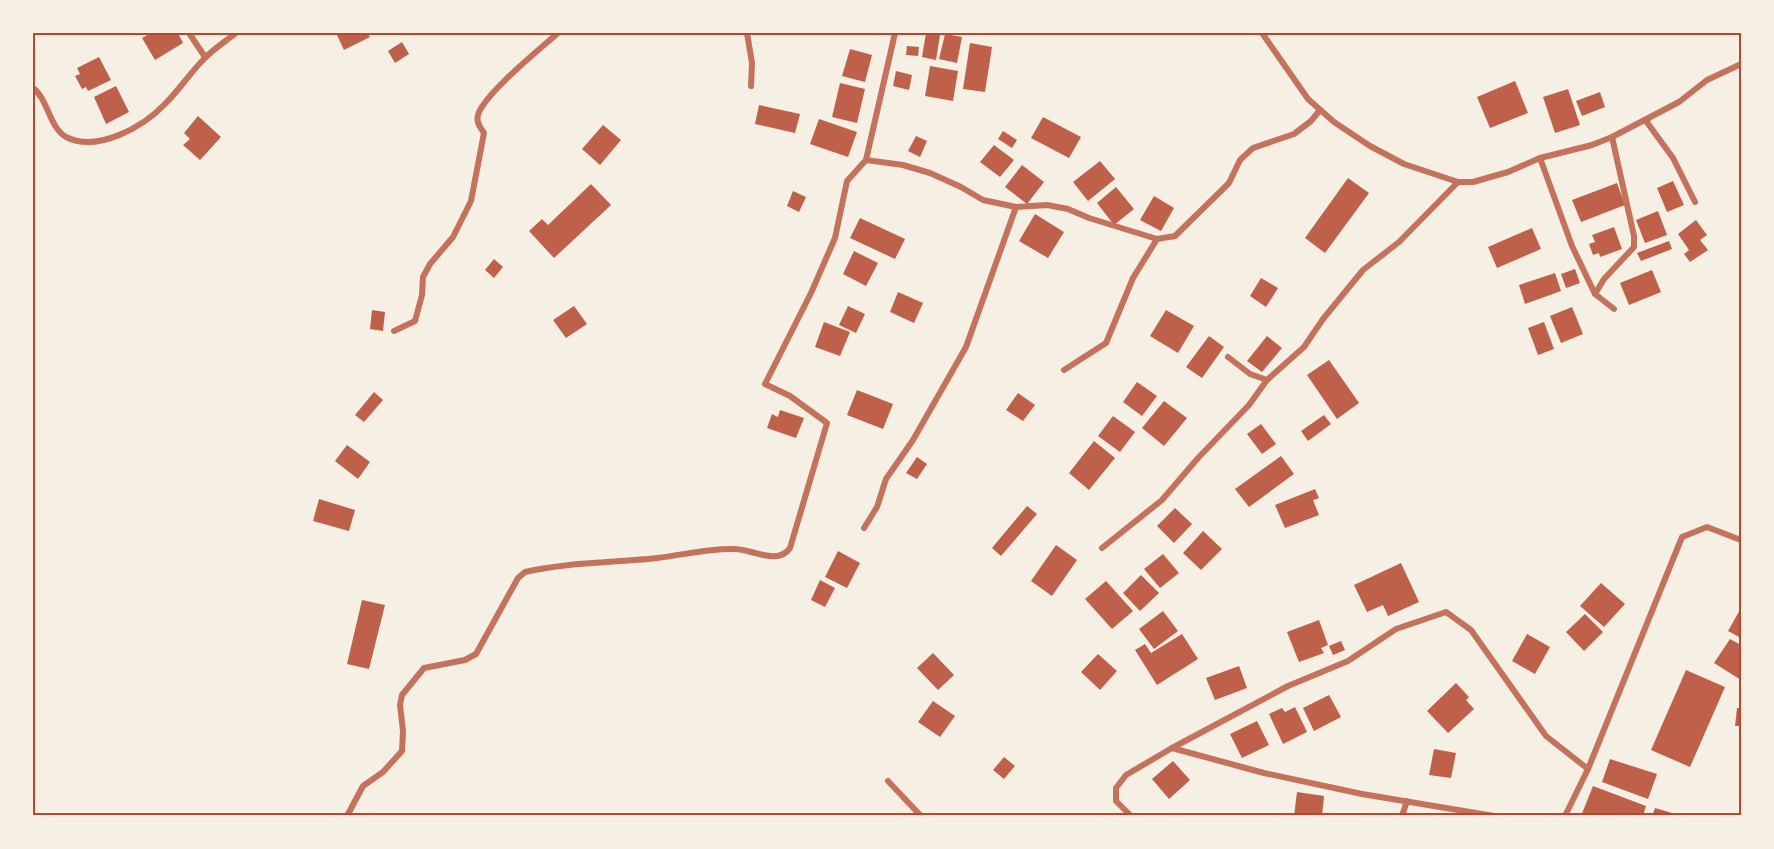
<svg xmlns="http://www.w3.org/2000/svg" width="1774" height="849" viewBox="0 0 1774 849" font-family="'Golos Text',sans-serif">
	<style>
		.building { fill: #bf614a }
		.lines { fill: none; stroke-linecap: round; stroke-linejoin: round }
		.minor { stroke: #c5725c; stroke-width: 6 }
		.neatline { fill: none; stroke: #b5482f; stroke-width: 2 }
	</style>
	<rect width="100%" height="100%" fill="#f6efe4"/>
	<g class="building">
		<path d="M 151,33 L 178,33 L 183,43 L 155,60 L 142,38 Z"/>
		<path d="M 336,33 L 367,33 L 370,37 L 344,50 Z"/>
		<path d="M 926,33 L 940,35 L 936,60 L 922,57 Z"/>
		<path d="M 945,34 L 962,37 L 957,63 L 939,59 Z"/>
		<path d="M 402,42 L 409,54 L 395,63 L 388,51 Z"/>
		<path d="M 970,43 L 992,47 L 985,92 L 963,89 Z"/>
		<path d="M 907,46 L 919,47 L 918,56 L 906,55 Z"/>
		<path d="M 850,49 L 872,55 L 865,82 L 842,76 Z"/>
		<path d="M 99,57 L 111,80 L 88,91 L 86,87 L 82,89 L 75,76 L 80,74 L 77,68 Z"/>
		<path d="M 930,66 L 958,71 L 953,101 L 925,96 Z"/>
		<path d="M 896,71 L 912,75 L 909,90 L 893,86 Z"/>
		<path d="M 1515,81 L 1528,113 L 1490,128 L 1477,97 Z"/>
		<path d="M 840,83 L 865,89 L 857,123 L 832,117 Z"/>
		<path d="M 116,86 L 129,112 L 106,124 L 94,97 Z"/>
		<path d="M 1568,89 L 1580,125 L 1555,133 L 1543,97 Z"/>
		<path d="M 1600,92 L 1605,107 L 1582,116 L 1576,101 Z"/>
		<path d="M 759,105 L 800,114 L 795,133 L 755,124 Z"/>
		<path d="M 198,116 L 221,137 L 200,160 L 183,145 L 190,139 L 184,133 Z"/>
		<path d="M 1043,117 L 1081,137 L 1069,158 L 1031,138 Z"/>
		<path d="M 819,119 L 857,132 L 848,157 L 810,144 Z"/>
		<path d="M 603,125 L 621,140 L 600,165 L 582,149 Z"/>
		<path d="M 1003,131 L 1017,140 L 1012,148 L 998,139 Z"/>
		<path d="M 916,136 L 927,141 L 920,157 L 908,151 Z"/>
		<path d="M 994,145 L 1014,160 L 1000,177 L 980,162 Z"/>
		<path d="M 1100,161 L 1115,179 L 1088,201 L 1073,182 Z"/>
		<path d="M 1022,165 L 1044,182 L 1027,204 L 1005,187 Z"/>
		<path d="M 1348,178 L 1369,193 L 1325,253 L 1305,238 Z"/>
		<path d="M 1673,181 L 1684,205 L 1667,212 L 1657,188 Z"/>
		<path d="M 1617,183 L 1625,205 L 1581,222 L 1572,200 Z"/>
		<path d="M 591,184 L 611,205 L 554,258 L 529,231 L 542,219 L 548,225 Z"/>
		<path d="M 1116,187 L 1134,209 L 1114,225 L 1097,203 Z"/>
		<path d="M 793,191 L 806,197 L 799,212 L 787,206 Z"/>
		<path d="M 1154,196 L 1174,208 L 1161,231 L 1140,220 Z"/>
		<path d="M 1658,211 L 1667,235 L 1645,243 L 1636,220 Z"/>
		<path d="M 1035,214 L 1064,232 L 1048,258 L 1019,241 Z"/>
		<path d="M 860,218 L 905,239 L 895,259 L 850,238 Z"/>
		<path d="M 1696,220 L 1707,235 L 1700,240 L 1708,250 L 1690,262 L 1684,254 L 1689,250 L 1678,234 Z"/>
		<path d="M 1614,227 L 1622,249 L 1600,257 L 1599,253 L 1593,255 L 1589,244 L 1595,242 L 1592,235 Z"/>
		<path d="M 1532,228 L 1541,249 L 1497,268 L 1488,247 Z"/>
		<path d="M 1669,241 L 1672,249 L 1641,261 L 1637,253 Z"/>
		<path d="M 854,251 L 878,263 L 866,286 L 843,274 Z"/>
		<path d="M 494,259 L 503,267 L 494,278 L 485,270 Z"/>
		<path d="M 1575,269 L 1580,283 L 1566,288 L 1561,274 Z"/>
		<path d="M 1652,270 L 1661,292 L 1629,305 L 1620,283 Z"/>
		<path d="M 1555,273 L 1561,291 L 1525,304 L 1519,285 Z"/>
		<path d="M 1261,278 L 1278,288 L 1266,307 L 1250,296 Z"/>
		<path d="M 898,292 L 923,303 L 914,323 L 890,312 Z"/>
		<path d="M 574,306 L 587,324 L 566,338 L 553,320 Z"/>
		<path d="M 848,306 L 865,314 L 856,333 L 839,325 Z"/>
		<path d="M 1572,307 L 1583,334 L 1561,343 L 1550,316 Z"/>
		<path d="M 372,310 L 385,312 L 383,331 L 370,329 Z"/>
		<path d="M 1166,310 L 1194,326 L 1178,353 L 1150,336 Z"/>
		<path d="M 824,322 L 850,332 L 840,356 L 815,347 Z"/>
		<path d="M 1544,322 L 1554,349 L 1538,355 L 1528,328 Z"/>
		<path d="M 1209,336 L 1224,347 L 1202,378 L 1186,367 Z"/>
		<path d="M 1267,336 L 1282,348 L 1262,372 L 1247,361 Z"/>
		<path d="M 1329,360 L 1359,403 L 1337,419 L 1307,375 Z"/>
		<path d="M 1137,382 L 1157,396 L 1142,416 L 1123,402 Z"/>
		<path d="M 857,390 L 893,404 L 883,429 L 847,415 Z"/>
		<path d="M 374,392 L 383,400 L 364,422 L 355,415 Z"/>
		<path d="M 1018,393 L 1035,405 L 1023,421 L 1006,410 Z"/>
		<path d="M 1164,401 L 1187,418 L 1164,446 L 1142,428 Z"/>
		<path d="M 780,410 L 804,418 L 796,438 L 767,428 L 772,414 L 778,417 Z"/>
		<path d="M 1324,415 L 1331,424 L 1308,441 L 1301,431 Z"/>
		<path d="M 1113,416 L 1135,432 L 1120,452 L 1098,436 Z"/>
		<path d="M 1261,424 L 1276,444 L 1262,454 L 1247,434 Z"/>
		<path d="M 1094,441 L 1115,458 L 1089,490 L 1069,473 Z"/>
		<path d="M 347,445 L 370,462 L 358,479 L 335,461 Z"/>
		<path d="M 1281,456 L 1294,474 L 1249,507 L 1235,489 Z"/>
		<path d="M 917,457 L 927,464 L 917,479 L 906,473 Z"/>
		<path d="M 1315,489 L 1319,498 L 1313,500 L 1319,515 L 1285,528 L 1275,505 Z"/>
		<path d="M 319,499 L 355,510 L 349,531 L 313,521 Z"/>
		<path d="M 1027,506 L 1037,514 L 1001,556 L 992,548 Z"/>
		<path d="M 1175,508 L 1192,524 L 1174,543 L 1157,526 Z"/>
		<path d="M 1203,531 L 1222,549 L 1201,570 L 1183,553 Z"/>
		<path d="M 1056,545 L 1077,560 L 1052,596 L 1031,581 Z"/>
		<path d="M 838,551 L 860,563 L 847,588 L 825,577 Z"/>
		<path d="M 1163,554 L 1179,573 L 1160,588 L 1144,569 Z"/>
		<path d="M 1401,563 L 1419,602 L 1388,616 L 1383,605 L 1367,612 L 1354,585 Z"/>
		<path d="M 1141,575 L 1159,593 L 1140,611 L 1123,593 Z"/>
		<path d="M 820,580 L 835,588 L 825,607 L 811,600 Z"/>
		<path d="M 1106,581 L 1133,611 L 1112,629 L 1085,599 Z"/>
		<path d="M 1601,583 L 1625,604 L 1604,627 L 1580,606 Z"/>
		<path d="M 362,600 L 385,605 L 369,669 L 347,664 Z"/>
		<path d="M 1741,608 L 1741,638 L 1728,631 Z"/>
		<path d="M 1163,611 L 1178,631 L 1154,649 L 1139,629 Z"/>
		<path d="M 1585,614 L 1603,632 L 1584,651 L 1566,632 Z"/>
		<path d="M 1319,620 L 1328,645 L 1321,648 L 1324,653 L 1299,662 L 1287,632 Z"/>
		<path d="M 1182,634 L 1198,659 L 1157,685 L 1135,650 L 1145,644 L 1151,653 Z"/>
		<path d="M 1527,634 L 1550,647 L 1535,674 L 1512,661 Z"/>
		<path d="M 1730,639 L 1741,645 L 1741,680 L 1714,663 Z"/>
		<path d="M 1341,641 L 1345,650 L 1333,655 L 1329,646 Z"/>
		<path d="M 933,653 L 954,675 L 938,690 L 917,668 Z"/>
		<path d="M 1098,654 L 1117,671 L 1100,690 L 1081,672 Z"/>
		<path d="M 1239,666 L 1247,688 L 1215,700 L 1206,678 Z"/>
		<path d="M 1686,670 L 1725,687 L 1690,767 L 1651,750 Z"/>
		<path d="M 1456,683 L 1469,697 L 1466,700 L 1474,709 L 1448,733 L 1427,711 Z"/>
		<path d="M 1329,695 L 1341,717 L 1314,731 L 1303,708 Z"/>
		<path d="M 933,701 L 955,716 L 940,737 L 918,722 Z"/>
		<path d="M 1295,707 L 1307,732 L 1283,744 L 1269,714 L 1282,708 L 1285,712 Z"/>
		<path d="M 1737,708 L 1741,708 L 1741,726 L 1735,726 Z"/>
		<path d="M 1257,721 L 1269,745 L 1242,758 L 1230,734 Z"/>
		<path d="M 1434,749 L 1456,753 L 1451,778 L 1429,775 Z"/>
		<path d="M 1004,757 L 1015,766 L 1004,779 L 993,770 Z"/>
		<path d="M 1610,759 L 1657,774 L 1648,799 L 1602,782 Z"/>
		<path d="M 1173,761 L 1190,780 L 1169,799 L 1152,779 Z"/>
		<path d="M 1593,786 L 1646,806 L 1643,816 L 1581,816 Z"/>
		<path d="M 1297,792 L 1324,796 L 1322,816 L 1294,816 Z"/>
		<path d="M 1655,808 L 1679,815 L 1679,816 L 1652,816 Z"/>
	</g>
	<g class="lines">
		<g class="minor">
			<path d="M 189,33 L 205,57"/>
			<path d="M 747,33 L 752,63 L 751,86"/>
			<path d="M 1262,33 L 1308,99 L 1334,122 L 1370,146 L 1404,164 L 1458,182 L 1473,182 L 1508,172 L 1540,158 L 1592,145 L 1612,137 L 1679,102 L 1707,80 L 1741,64"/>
			<path d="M 33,88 C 48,99 49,127 66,137 C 97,153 143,127 165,104 C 179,90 190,73 204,59 C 213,49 226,41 236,33"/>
			<path d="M 1649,118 L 1646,121 L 1673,158 L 1695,202"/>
			<path d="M 1540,158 L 1572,246 L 1595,294 L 1614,309"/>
			<path d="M 866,160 L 903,165 L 930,173 L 961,187 L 983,200 L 1016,207 L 1047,205 L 1068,209 L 1089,218 L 1157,239 L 1175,236 L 1229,183 L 1240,160 L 1253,148 L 1294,134 L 1311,121 L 1320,110"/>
			<path d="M 1595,294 L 1604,279 L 1634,247 L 1634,236 L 1612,137"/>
			<path d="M 394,331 L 415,321 L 422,295 L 423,277 L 430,264 L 453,237 L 471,201 L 484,133 C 480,127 476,122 478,115 C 483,95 540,49 558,33"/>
			<path d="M 1228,357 L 1250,374 L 1267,380 L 1304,347 L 1323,319 L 1363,270 L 1399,242 L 1458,182"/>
			<path d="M 1064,370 L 1106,343 L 1133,278 L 1157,239"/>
			<path d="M 864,528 L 877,507 L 886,479 L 913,440 L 966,347 L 1016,207"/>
			<path d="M 1102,548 L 1162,500 L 1198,458 L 1249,405 L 1267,380"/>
			<path d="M 1172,748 L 1264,773 L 1362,794 L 1494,816"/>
			<path d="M 888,781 L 921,816"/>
			<path d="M 347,816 L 363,786 L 383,772 L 402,751 L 403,731 L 400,705 L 402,695 L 424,668 L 465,660 L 476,654 L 518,578 L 525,572 C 568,562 614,563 657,558 C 683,555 709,548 735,549 C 752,549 778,566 790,548 L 827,423 L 790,396 L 765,384 L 811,293 L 835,238 L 847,181 L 866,160 L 895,33"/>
			<path d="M 1131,816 L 1116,801 L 1116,788 L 1126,775 L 1172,748 L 1288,686 L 1348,661 L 1396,629 L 1446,612 L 1471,630 L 1546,736 L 1588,769"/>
			<path d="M 1402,816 L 1407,801"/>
			<path d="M 1565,816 L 1588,769 L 1682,537 L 1707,527 L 1741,540"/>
		</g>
	</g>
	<rect width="1774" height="849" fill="none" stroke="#f6efe4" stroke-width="69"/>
	<rect x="34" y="34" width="1706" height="780" class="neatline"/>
</svg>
